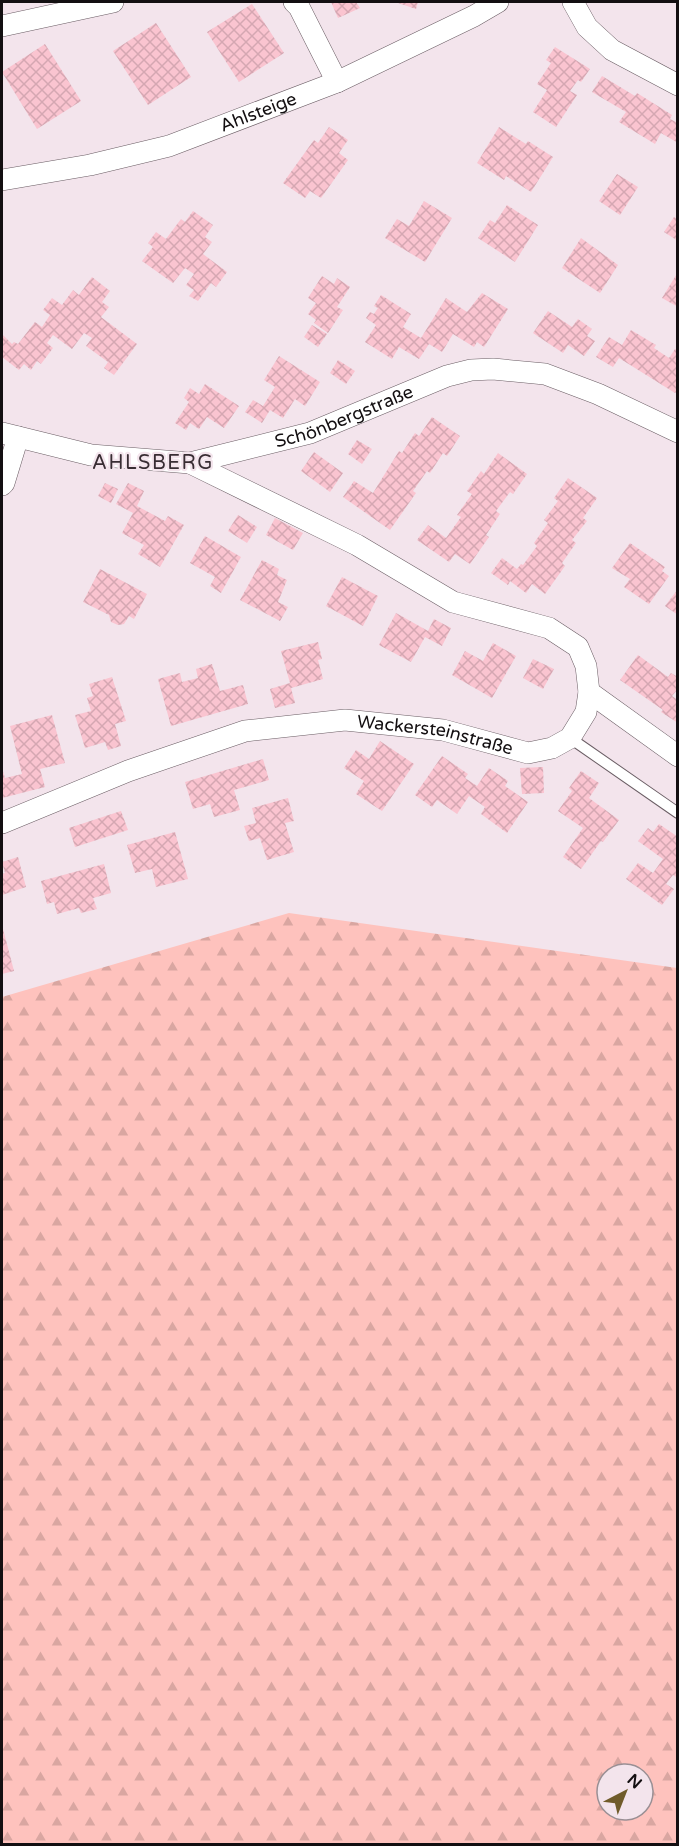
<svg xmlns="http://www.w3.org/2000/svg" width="679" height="1846" viewBox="0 0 679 1846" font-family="'Varela Round',sans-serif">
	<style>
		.forest { fill: url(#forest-firs); fill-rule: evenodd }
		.building { fill: url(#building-cross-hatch) }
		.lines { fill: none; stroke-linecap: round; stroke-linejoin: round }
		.lane-casing { stroke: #6a5d64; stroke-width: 12 }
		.street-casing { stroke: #6a5d64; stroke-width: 22 }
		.lane { stroke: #fff; stroke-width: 10 }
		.street { stroke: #fff; stroke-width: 21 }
		.labels { text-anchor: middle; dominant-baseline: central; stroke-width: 4.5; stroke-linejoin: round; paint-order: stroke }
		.street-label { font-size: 18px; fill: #130f11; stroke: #f3e4ec }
		.neighbourhood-label { font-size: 20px; letter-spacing: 1.5px; fill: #382d33; stroke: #f3e4ec }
	</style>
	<defs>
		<pattern id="forest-firs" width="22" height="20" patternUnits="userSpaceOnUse" patternTransform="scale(1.5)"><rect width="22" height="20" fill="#fec2bd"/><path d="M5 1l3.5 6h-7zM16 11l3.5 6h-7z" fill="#d9a6a1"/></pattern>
		<pattern id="building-cross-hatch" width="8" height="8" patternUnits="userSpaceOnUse" patternTransform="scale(1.5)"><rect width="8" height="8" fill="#fac4d0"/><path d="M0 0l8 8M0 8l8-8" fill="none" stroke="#d5a7b2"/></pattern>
	</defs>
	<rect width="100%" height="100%" fill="#f3e4ec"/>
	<path class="forest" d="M 289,913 L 677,968 L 677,1844 L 2,1844 L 2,997 ZM 607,1774 L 643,1774 L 643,1810 L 607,1810 Z"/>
	<g class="building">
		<path d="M 331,2 L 356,2 L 360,8 L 338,18 Z"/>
		<path d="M 395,2 L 418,2 L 416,9 Z"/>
		<path d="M 252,4 L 284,53 L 239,82 L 207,32 Z"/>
		<path d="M 156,23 L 191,77 L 148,105 L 113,51 Z"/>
		<path d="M 45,44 L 81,101 L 37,129 L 2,72 Z"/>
		<path d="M 555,47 L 590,69 L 581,82 L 578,80 L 570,91 L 577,95 L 556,127 L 533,112 L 547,90 L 537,84 L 551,63 L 546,60 Z"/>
		<path d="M 602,76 L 635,96 L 637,93 L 672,115 L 670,119 L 678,123 L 678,143 L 661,133 L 655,144 L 619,122 L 626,112 L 592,92 Z"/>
		<path d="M 329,127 L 348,140 L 339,153 L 348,160 L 321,198 L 310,191 L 305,198 L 283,183 L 314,140 L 318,143 Z"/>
		<path d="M 499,127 L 526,144 L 528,141 L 553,157 L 531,192 L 506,176 L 504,180 L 477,163 Z"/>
		<path d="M 617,174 L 638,187 L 620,215 L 599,201 Z"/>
		<path d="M 424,201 L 452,218 L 425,262 L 385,238 L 397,219 L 409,226 Z"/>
		<path d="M 507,205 L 538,225 L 515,262 L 478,238 L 490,220 L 495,223 Z"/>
		<path d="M 193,211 L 213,225 L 205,237 L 212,242 L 203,254 L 227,272 L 216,287 L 211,283 L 198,301 L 189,296 L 194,290 L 186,285 L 194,274 L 185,268 L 173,283 L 142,261 L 153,247 L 148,243 L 156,232 L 166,239 L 181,219 L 185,222 Z"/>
		<path d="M 674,217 L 678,219 L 678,241 L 664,232 Z"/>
		<path d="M 581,238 L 618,265 L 600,293 L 562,268 Z"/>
		<path d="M 678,272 L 678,307 L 662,298 Z"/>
		<path d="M 322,276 L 334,284 L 337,278 L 350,287 L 337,307 L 343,310 L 328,333 L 314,323 L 316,320 L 308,314 L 316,303 L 308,298 Z"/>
		<path d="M 92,277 L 110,291 L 102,302 L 109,307 L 101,317 L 137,344 L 114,375 L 104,368 L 108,362 L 86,346 L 92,338 L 84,333 L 72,349 L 53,335 L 47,343 L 53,348 L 41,364 L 37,361 L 31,370 L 24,364 L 19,370 L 2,357 L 2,334 L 12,344 L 14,342 L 18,344 L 35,322 L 42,327 L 50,315 L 43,310 L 52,298 L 62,305 L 73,290 L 79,295 Z"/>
		<path d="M 482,293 L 508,309 L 484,347 L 477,342 L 474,347 L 453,334 L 442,352 L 429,344 L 419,359 L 399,347 L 392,359 L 365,342 L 376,325 L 366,318 L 370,312 L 374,314 L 378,308 L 374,306 L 381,295 L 411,314 L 403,327 L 421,338 L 446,298 L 467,312 Z"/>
		<path d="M 548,311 L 572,327 L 578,319 L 592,329 L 587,336 L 595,341 L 584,356 L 568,345 L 563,353 L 533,333 Z"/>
		<path d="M 312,325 L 327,334 L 318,347 L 304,337 Z"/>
		<path d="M 631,330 L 656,345 L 654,348 L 669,358 L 675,349 L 678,350 L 678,390 L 675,393 L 619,358 L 613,367 L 596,357 L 609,337 L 622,345 Z"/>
		<path d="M 279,356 L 320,382 L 305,406 L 295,399 L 283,418 L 270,410 L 262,423 L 245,412 L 253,400 L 263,406 L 275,387 L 264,380 Z"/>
		<path d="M 338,360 L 355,371 L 346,384 L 330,373 Z"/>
		<path d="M 205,384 L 239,406 L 224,428 L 207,417 L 199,429 L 190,423 L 186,430 L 175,423 L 189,402 L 184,398 L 190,388 L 199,394 Z"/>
		<path d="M 432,417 L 460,436 L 447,456 L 443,453 L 430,473 L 427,471 L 413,491 L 416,493 L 390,530 L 343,497 L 354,481 L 373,493 L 399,451 L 402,453 L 415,433 L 419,436 Z"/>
		<path d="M 357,440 L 372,449 L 362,464 L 348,454 Z"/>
		<path d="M 314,452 L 343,473 L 330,492 L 301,471 Z"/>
		<path d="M 498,453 L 527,474 L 513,494 L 510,492 L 496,511 L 500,514 L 486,535 L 489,537 L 470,564 L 455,554 L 449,562 L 417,540 L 428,525 L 446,538 L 461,517 L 457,515 L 472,494 L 467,491 L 481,471 L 484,474 Z"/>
		<path d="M 568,478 L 597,498 L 583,518 L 587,521 L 572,540 L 576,543 L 562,563 L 565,566 L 545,594 L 532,584 L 526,593 L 510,581 L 508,585 L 491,573 L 502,558 L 517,569 L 521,564 L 523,565 L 537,546 L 534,543 L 548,523 L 544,520 L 558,501 L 554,498 Z"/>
		<path d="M 105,483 L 118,489 L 111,503 L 98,496 Z"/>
		<path d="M 128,483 L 144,491 L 137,506 L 165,521 L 168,516 L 184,525 L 160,567 L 138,554 L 144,545 L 122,533 L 133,513 L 116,504 Z"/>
		<path d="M 238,515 L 257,527 L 247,543 L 228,531 Z"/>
		<path d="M 275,518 L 303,533 L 293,550 L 266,535 Z"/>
		<path d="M 205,536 L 241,557 L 221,593 L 210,586 L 215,577 L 190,563 Z"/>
		<path d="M 630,543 L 665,567 L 662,571 L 669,576 L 649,604 L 624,587 L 630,579 L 612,568 Z"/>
		<path d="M 262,560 L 279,569 L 277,575 L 287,580 L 278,602 L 288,607 L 280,621 L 240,600 Z"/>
		<path d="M 100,569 L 147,594 L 134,619 L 129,616 L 124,624 L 118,625 L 111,622 L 109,615 L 83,602 Z"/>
		<path d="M 342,577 L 378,596 L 363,626 L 326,606 Z"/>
		<path d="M 678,589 L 678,615 L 665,606 Z"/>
		<path d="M 396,613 L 428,631 L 434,619 L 451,628 L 442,646 L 425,637 L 411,662 L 379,645 Z"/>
		<path d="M 318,642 L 322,659 L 318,660 L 323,679 L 291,688 L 295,703 L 275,708 L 270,689 L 290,683 L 281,651 Z"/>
		<path d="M 493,643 L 516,656 L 492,698 L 452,675 L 465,651 L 483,661 Z"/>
		<path d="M 638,655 L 668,677 L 671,673 L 678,677 L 678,689 L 672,696 L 678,700 L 678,723 L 661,712 L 663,710 L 620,680 Z"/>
		<path d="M 533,659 L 554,669 L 543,689 L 523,678 Z"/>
		<path d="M 212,664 L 220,691 L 243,685 L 248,704 L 171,726 L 158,679 L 180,673 L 182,682 L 198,678 L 196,669 Z"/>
		<path d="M 112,677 L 126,721 L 115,724 L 121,746 L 108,750 L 105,742 L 85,748 L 75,715 L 91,711 L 87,698 L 93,696 L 89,684 Z"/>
		<path d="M 52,715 L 65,763 L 40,769 L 45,787 L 2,798 L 2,768 L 5,778 L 22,774 L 10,726 Z"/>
		<path d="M 380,741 L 414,764 L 382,811 L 356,794 L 364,781 L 344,768 L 356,750 L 369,759 Z"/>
		<path d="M 442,756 L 468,774 L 465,778 L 477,786 L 489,768 L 508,781 L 505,786 L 528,802 L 507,833 L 481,814 L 485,807 L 469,796 L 457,814 L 437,800 L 432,807 L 415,795 Z"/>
		<path d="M 263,759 L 269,780 L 234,790 L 240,810 L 214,817 L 210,804 L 193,809 L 185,782 Z"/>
		<path d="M 543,767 L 544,793 L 522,794 L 520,768 Z"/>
		<path d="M 581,771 L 599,783 L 589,798 L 619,820 L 603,842 L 601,841 L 581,869 L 563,857 L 583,828 L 558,811 L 572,791 L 569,788 Z"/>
		<path d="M 288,798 L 294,821 L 285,823 L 294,852 L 267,860 L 260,838 L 249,841 L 244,826 L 256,823 L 252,808 Z"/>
		<path d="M 121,811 L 128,830 L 75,847 L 69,828 Z"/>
		<path d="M 659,824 L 678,837 L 676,844 L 678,846 L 678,878 L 673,875 L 666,884 L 674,889 L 662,905 L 626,879 L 638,863 L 653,873 L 663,859 L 638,841 L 648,828 L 653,832 Z"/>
		<path d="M 175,832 L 188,879 L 156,887 L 152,869 L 135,873 L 127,845 Z"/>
		<path d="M 18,857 L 26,887 L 2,895 L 2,874 L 5,873 L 2,862 Z"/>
		<path d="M 104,864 L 111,893 L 93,898 L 97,909 L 81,913 L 79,908 L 57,914 L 54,902 L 47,904 L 41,881 Z"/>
		<path d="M 2,925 L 14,971 L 2,974 Z"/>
	</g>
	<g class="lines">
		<g class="lane-casing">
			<path id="lane" d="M 570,738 L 678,813"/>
		</g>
		<g class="street-casing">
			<g id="street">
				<path d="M 294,2 L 299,7 L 337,82"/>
				<path d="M 573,2 L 587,27 L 612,50 L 678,85"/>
				<path d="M 2,26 L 113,2"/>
				<path id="s1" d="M 2,180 L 90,165 L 169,146 L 337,82 L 474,16 L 498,2"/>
				<path id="s2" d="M 2,433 L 91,455 L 190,463 L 310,433 L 447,376 L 471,370 L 493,369 L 545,374 L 598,394 L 678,432"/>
				<path d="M 2,485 L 4,483 L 18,437"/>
				<path d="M 589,692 L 678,756"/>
				<path id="s3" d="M 2,823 L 128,771 L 245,731 L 345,720 L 443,730 L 528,753 L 552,748 L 570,738 L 586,712 L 589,692 L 586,666 L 578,647 L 549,628 L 453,602 L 357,545 L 190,463"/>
			</g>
		</g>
		<use href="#lane" class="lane"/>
		<use href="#street" class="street"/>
	</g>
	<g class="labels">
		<g class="street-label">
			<text stroke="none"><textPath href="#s1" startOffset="266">Ahlsteige</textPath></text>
			<text stroke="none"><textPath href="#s2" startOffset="352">Schönbergstraße</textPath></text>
			<text stroke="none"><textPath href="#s3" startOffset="452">Wackersteinstraße</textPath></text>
		</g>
		<g class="neighbourhood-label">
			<text x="153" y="463">AHLSBERG</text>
		</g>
	</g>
	<rect width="679" height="1846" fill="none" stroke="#130f11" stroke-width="6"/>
	<g transform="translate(625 1792) rotate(42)"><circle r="28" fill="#f3e4ec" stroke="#998f94" stroke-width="1.5"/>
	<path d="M0-4.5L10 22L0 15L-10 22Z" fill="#705b2a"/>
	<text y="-9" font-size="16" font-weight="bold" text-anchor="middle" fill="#130f11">N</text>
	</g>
</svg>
